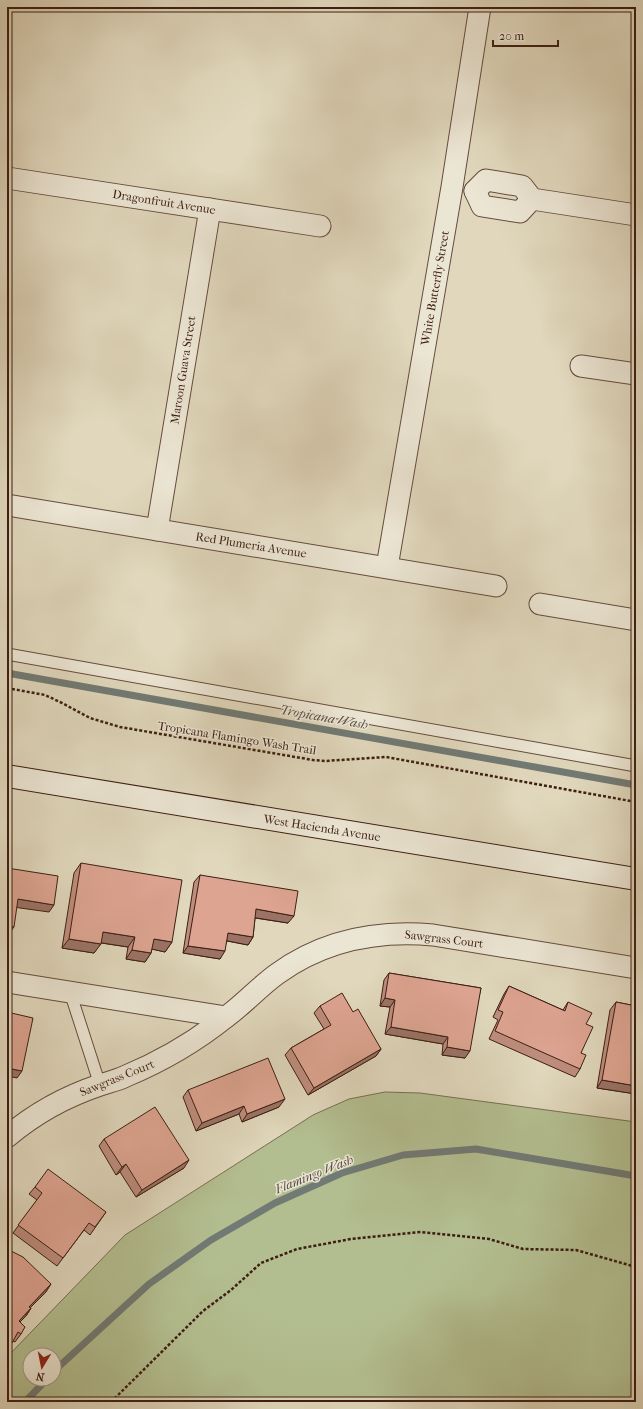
<svg xmlns="http://www.w3.org/2000/svg" width="643" height="1409" viewBox="0 0 643 1409" font-family="'IM FELL French Canon',serif">
	<style>
		.green { fill: #b3be90; stroke: #786e52; fill-rule: evenodd }
		.lines { fill: none; stroke-linecap: round; stroke-linejoin: round }
		.stream { stroke: #717a74; stroke-width: 7 }
		.service-casing { stroke: #664c3d; stroke-width: 13 }
		.minor-casing { stroke: #664c3d; stroke-width: 23 }
		.secondary-casing { stroke: #3d1e13; stroke-width: 24 }
		.path { stroke: #3d1e13; stroke-width: 2.5; stroke-dasharray: 3 2; stroke-linecap: butt }
		.service { stroke: #ebe5d3; stroke-width: 11 }
		.minor { stroke: #ebe5d3; stroke-width: 21 }
		.secondary { stroke: #ebe5d3; stroke-width: 22 }
		.wall { fill: #be8d7d; stroke: #3d1e13 }
		.shaded-wall { fill: #9b7366; stroke: #3d1e13 }
		.building { fill: #dda491; stroke: #3d1e13 }
		.labels { text-anchor: middle; dominant-baseline: central; stroke-width: 3; stroke-linejoin: round; paint-order: stroke }
		.street-label { font-size: 12px; fill: #3d1e13; stroke: #ebe5d3 }
		.water-label { font-size: 13px; font-style: italic; fill: #574c44; stroke: #ebe5d3 }
	</style>
	<rect width="100%" height="100%" fill="#e0d7bc"/>
	<filter id="stains"><feTurbulence type="fractalNoise" baseFrequency=".005" numOctaves="4"/><feColorMatrix values="0 0 0 0 .2 0 0 0 0 .09 0 0 0 0 .02 0 0 0 .5 -.17"/></filter>
	<radialGradient id="worn" r=".72"><stop offset=".6" stop-color="#630" stop-opacity="0"/><stop offset="1" stop-color="#630" stop-opacity=".3"/></radialGradient>
	<path class="green" d="M 385,1092 L 420,1093 L 636,1122 L 636,1402 L 7,1402 L 7,1357 L 125,1235 L 313,1115 L 349,1099 ZM 30,1355 L 54,1355 L 54,1379 L 30,1379 Z"/>
	<g class="lines">
		<g class="stream">
			<path d="M 7,673 L 636,785"/>
			<path d="M 54,1371 L 149,1284 L 211,1240 L 275,1203 L 342,1173 L 403,1155 L 476,1149 L 636,1176"/>
			<path d="M 25,1402 L 47,1379"/>
		</g>
		<g class="service-casing">
			<g id="service">
				<path d="M 7,654 L 636,766"/>
				<path d="M 70,992 L 100,1085"/>
			</g>
		</g>
		<g class="minor-casing">
			<g id="minor">
				<path d="M 7,178 L 320,226"/>
				<path d="M 475,191 L 486,180 L 522,186 L 532,199 L 636,215"/>
				<path d="M 475,191 L 482,206 L 520,212 L 532,199"/>
				<path d="M 581,366 L 636,374"/>
				<path d="M 7,505 L 496,586"/>
				<path d="M 157,530 L 210,209"/>
				<path d="M 387,567 L 452,187 L 480,7"/>
				<path d="M 540,604 L 636,620"/>
				<path d="M 7,982 L 226,1017 C 244,1004 259,987 277,974 C 324,940 377,930 433,935 L 636,968"/>
				<path d="M 7,1137 C 34,1114 67,1096 100,1085 C 109,1082 118,1080 126,1076 C 162,1061 196,1041 226,1017"/>
			</g>
		</g>
		<g class="secondary-casing">
			<path id="secondary" d="M 7,776 L 636,879"/>
		</g>
		<g class="path">
			<path d="M 7,688 L 45,695 L 62,703 L 90,718 L 120,727 L 313,760 L 325,761 L 386,757 L 636,802"/>
			<path d="M 111,1402 L 203,1311 L 231,1290 L 261,1263 L 297,1249 L 351,1239 L 421,1232 L 489,1239 L 523,1249 L 576,1250 L 636,1267"/>
		</g>
		<use href="#service" class="service"/>
		<use href="#minor" class="minor"/>
		<use href="#secondary" class="secondary"/>
	</g>
	<g class="wall">
		<path d="M 81,863 L 172,942 L 165,952 L 152,949 L 151,953 L 145,962 L 126,959 L 128,947 L 101,943 L 94,953 L 62,948 L 74,873 Z"/>
		<path d="M 200,875 L 288,923 L 255,918 L 253,937 L 248,945 L 227,941 L 220,959 L 183,953 L 194,882 Z"/>
		<path d="M 389,973 L 481,988 L 465,1058 L 442,1055 L 443,1044 L 385,1034 L 390,1007 L 380,1006 L 384,980 Z"/>
		<path d="M 509,986 L 563,1010 L 568,1002 L 586,1024 L 581,1053 L 580,1069 L 575,1077 L 489,1039 L 498,1020 L 493,1017 L 504,994 Z"/>
		<path d="M 616,1002 L 636,1006 L 636,1094 L 597,1088 L 610,1010 Z"/>
		<path d="M 320,1006 L 353,1012 L 381,1049 L 376,1056 L 308,1095 L 285,1055 L 291,1048 L 324,1029 L 314,1013 Z"/>
		<path d="M 188,1090 L 279,1107 L 242,1122 L 239,1114 L 196,1131 L 183,1097 Z"/>
		<path d="M 104,1139 L 184,1168 L 136,1197 L 120,1172 L 116,1175 L 99,1146 Z"/>
		<path d="M 35,1187 L 106,1212 L 90,1235 L 84,1230 L 57,1266 L 13,1233 L 37,1200 L 29,1194 Z"/>
		<path d="M 7,1249 L 46,1292 L 30,1308 L 31,1308 L 26,1316 L 20,1322 L 21,1334 L 15,1342 L 13,1341 L 7,1350 Z"/>
	</g>
	<g class="shaded-wall">
		<path d="M 18,899 L 54,905 L 49,912 L 13,907 Z"/>
		<path d="M 256,909 L 294,916 L 288,923 L 250,917 Z"/>
		<path d="M 7,926 L 14,927 L 8,935 L 7,934 Z"/>
		<path d="M 103,932 L 135,937 L 128,947 L 96,942 Z"/>
		<path d="M 228,933 L 253,937 L 248,945 L 223,940 Z"/>
		<path d="M 69,939 L 101,944 L 94,953 L 62,948 Z"/>
		<path d="M 154,939 L 172,942 L 165,952 L 147,948 Z"/>
		<path d="M 188,946 L 225,951 L 220,959 L 183,953 Z"/>
		<path d="M 132,950 L 151,953 L 145,962 L 126,959 Z"/>
		<path d="M 385,998 L 395,1000 L 390,1007 L 380,1006 Z"/>
		<path d="M 391,1027 L 448,1037 L 443,1044 L 385,1034 Z"/>
		<path d="M 447,1047 L 470,1051 L 465,1058 L 442,1055 Z"/>
		<path d="M 381,1049 L 376,1056 L 308,1095 L 314,1088 Z"/>
		<path d="M 7,1068 L 22,1071 L 17,1078 L 7,1076 Z"/>
		<path d="M 602,1080 L 636,1086 L 636,1094 L 597,1088 Z"/>
		<path d="M 285,1099 L 279,1107 L 242,1122 L 247,1114 Z"/>
		<path d="M 244,1106 L 239,1114 L 196,1131 L 202,1123 Z"/>
		<path d="M 189,1160 L 184,1168 L 136,1197 L 142,1190 Z"/>
		<path d="M 126,1164 L 120,1172 L 116,1175 L 122,1167 Z"/>
		<path d="M 51,1284 L 46,1292 L 24,1314 L 29,1307 Z"/>
		<path d="M 31,1308 L 26,1316 L 14,1328 L 19,1321 Z"/>
	</g>
	<g class="building">
		<path d="M 81,863 L 182,880 L 172,942 L 154,939 L 151,953 L 132,950 L 135,937 L 103,932 L 101,944 L 69,939 Z"/>
		<path d="M 7,868 L 58,876 L 54,905 L 18,899 L 14,927 L 7,926 Z"/>
		<path d="M 200,875 L 298,891 L 294,916 L 256,909 L 253,937 L 228,933 L 225,951 L 188,946 Z"/>
		<path d="M 389,973 L 481,988 L 470,1051 L 447,1047 L 448,1037 L 391,1027 L 395,1000 L 385,998 Z"/>
		<path d="M 509,986 L 565,1011 L 568,1002 L 592,1013 L 586,1024 L 593,1027 L 581,1053 L 586,1055 L 580,1069 L 495,1031 L 503,1012 L 498,1010 Z"/>
		<path d="M 342,993 L 353,1012 L 358,1009 L 381,1049 L 314,1088 L 291,1048 L 331,1025 L 320,1006 Z"/>
		<path d="M 616,1002 L 636,1006 L 636,1086 L 602,1080 Z"/>
		<path d="M 7,1012 L 33,1018 L 22,1071 L 7,1068 Z"/>
		<path d="M 268,1058 L 285,1099 L 247,1114 L 244,1106 L 202,1123 L 188,1090 Z"/>
		<path d="M 155,1107 L 189,1160 L 142,1190 L 126,1164 L 122,1167 L 104,1139 Z"/>
		<path d="M 48,1169 L 106,1212 L 95,1227 L 89,1223 L 63,1258 L 18,1225 L 42,1193 L 35,1187 Z"/>
		<path d="M 7,1249 L 23,1257 L 51,1284 L 29,1307 L 31,1308 L 19,1321 L 25,1327 L 21,1334 L 18,1332 L 12,1343 L 7,1340 Z"/>
	</g>
	<g class="labels">
		<g class="street-label">
			<text transform="translate(164 202) rotate(9)">Dragonfruit Avenue</text>
			<text transform="translate(435 288) rotate(-80)">White Butterfly Street</text>
			<text transform="translate(183 370) rotate(-81)">Maroon Guava Street</text>
			<text transform="translate(251 545) rotate(9)">Red Plumeria Avenue</text>
			<text transform="translate(237 738) rotate(9)">Tropicana Flamingo Wash Trail</text>
			<text transform="translate(322 828) rotate(9)">West Hacienda Avenue</text>
			<text transform="translate(444 939) rotate(7)">Sawgrass Court</text>
			<text transform="translate(117 1078) rotate(-22)">Sawgrass Court</text>
		</g>
		<g class="water-label">
			<text transform="translate(324 717) rotate(10)">Tropicana Wash</text>
			<text transform="translate(314 1174) rotate(-22)">Flamingo Wash</text>
		</g>
	</g>
	<rect width="643" height="1409" fill="none" stroke="#e0d7bc" stroke-width="24"/>
	<rect x="8" y="8" width="627" height="1393" fill="none" stroke="#3d1e13" stroke-width="2"/>
	<rect x="12" y="12" width="619" height="1385" fill="none" stroke="#3d1e13"/>
	<g transform="translate(42 1367) rotate(190)"><circle r="19" fill="#ebe5d3" stroke="#a59586"/>
	<path d="M0-3L7 15L0 10L-7 15Z" fill="#8f2418"/>
	<text y="-6" font-size="11" font-weight="bold" text-anchor="middle" fill="#3d1e13">N</text>
	</g>
	<path d="M493 40v6h65v-6" fill="none" stroke="#3d1e13" stroke-width="2"/>
	<text x="499" y="40" font-size="12" fill="#3d1e13" stroke="#ebe5d3" stroke-width="3" paint-order="stroke">20 m</text>
	<rect width="100%" height="100%" filter="url(#stains)"/>
	<rect width="100%" height="100%" fill="url(#worn)"/>
</svg>
